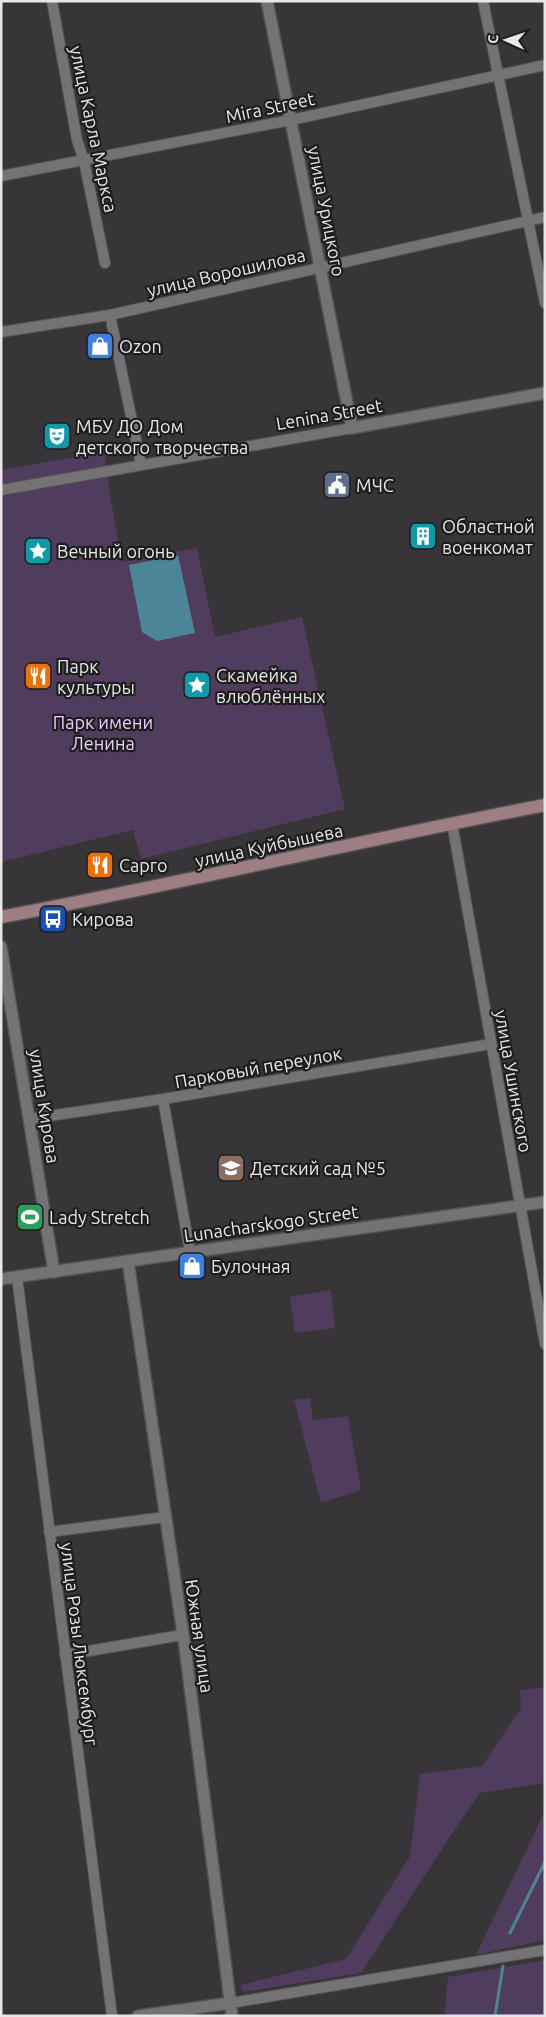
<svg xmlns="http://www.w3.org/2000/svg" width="546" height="2017" viewBox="0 0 546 2017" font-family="Ubuntu,sans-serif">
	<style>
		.green { fill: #503c5c }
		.water { fill: #4d8598 }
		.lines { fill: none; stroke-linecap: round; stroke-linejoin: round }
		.stream { stroke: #4d8598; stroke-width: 3 }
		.minor-casing { stroke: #525153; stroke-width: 12 }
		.tertiary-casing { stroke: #525153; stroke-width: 14 }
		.secondary-casing { stroke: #525153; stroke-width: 15 }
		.minor { stroke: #747275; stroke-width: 10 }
		.tertiary { stroke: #747275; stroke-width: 11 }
		.secondary { stroke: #9d7e83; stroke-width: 12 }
		.labels { text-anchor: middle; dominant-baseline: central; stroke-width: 4.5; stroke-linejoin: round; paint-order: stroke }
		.street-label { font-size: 18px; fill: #e7e6e8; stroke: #1e1d1e }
		.poi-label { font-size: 18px; fill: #e7e6e8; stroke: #1e1d1e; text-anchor: start }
		.park-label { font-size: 18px; fill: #ebcbfd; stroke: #1e1d1e }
	</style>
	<rect width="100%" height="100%" fill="#373538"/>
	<g class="green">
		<path d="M 104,452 L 110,494 L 122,562 L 197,548 L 215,637 L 302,617 L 345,809 L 141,859 L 133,830 L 1,862 L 1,470 Z"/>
		<path d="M 331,1290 L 335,1328 L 295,1333 L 290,1297 Z"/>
		<path d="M 310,1398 L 313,1420 L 348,1416 L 361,1490 L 321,1503 L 294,1400 Z"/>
		<path d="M 545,1687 L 545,1783 L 480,1793 L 457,1826 L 361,1973 L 243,1992 L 240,1985 L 346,1959 L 410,1856 L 420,1774 L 482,1766 L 521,1708 L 520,1690 Z"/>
		<path d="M 545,1811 L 545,1940 L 476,1955 Z"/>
		<path d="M 545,1960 L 545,2016 L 444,2016 L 448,1977 Z"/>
	</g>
	<path class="water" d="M 178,555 L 195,633 L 157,641 L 142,632 L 129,565 Z"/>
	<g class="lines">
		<g class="stream">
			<path d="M 510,1933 L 545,1862"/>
			<path d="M 495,2016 L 503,1966"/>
		</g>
		<g class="minor-casing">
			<g id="minor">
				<path d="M 52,1 L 77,140 L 84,161 L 105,263"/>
				<path d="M 483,1 L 545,303"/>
				<path d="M 1,176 L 291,120 L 545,65"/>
				<path d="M 110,315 L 141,464"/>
				<path d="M 1,332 L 110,315 L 545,217"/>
				<path d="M 1,490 L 352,428"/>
				<path d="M 452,823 L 545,1344"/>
				<path d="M 163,1099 L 190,1252"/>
				<path d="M 29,1119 L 163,1099 L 491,1044"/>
				<path d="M 17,1277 L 112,2016"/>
				<path d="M 49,1532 L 165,1517"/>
				<path d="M 65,1655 L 182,1635"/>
				<path d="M 231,2003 L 545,1950"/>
			</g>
		</g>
		<g class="tertiary-casing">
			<g id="tertiary">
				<path d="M 267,1 L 352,428 L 545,393"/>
				<path d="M 1,947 L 54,1272"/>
				<path d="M 128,1261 L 185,1648 L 232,2016"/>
				<path d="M 1,1279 L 545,1202"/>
				<path d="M 138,2016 L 231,2003"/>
			</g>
		</g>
		<g class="secondary-casing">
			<path id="secondary" d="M 1,917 C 183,883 363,840 545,805"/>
		</g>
		<use href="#minor" class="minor"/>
		<use href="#tertiary" class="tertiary"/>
		<use href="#secondary" class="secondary"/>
	</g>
	<defs>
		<g id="shop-square" transform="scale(1.4375)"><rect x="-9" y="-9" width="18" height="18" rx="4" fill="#3f7fe0" stroke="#1e1d1e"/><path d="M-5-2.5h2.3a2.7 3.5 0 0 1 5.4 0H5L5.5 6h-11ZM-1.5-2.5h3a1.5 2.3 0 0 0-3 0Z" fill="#fff"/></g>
		<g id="theatre-square" transform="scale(1.4375)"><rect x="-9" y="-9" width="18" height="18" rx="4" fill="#0f9aa8" stroke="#1e1d1e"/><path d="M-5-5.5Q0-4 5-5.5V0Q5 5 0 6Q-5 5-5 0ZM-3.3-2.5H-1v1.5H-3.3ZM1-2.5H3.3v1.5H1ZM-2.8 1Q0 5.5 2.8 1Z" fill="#fff"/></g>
		<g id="civic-square" transform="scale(1.4375)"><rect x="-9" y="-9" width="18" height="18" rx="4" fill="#5c6f8a" stroke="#1e1d1e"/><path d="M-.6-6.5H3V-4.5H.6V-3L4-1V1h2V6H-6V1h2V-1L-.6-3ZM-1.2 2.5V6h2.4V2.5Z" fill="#fff"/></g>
		<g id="building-square" transform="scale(1.4375)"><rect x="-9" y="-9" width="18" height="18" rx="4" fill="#0f9aa8" stroke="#1e1d1e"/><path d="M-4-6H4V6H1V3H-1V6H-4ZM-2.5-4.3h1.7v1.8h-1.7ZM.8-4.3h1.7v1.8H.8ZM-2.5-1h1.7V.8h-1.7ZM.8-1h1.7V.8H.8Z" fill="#fff"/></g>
		<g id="sight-square" transform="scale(1.4375)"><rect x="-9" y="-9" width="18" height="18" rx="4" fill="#0f9aa8" stroke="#1e1d1e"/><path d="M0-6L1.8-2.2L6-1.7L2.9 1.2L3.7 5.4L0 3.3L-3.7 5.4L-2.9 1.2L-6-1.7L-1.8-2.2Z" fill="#fff"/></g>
		<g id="restaurant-square" transform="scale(1.4375)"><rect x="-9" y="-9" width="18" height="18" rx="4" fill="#e8710a" stroke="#1e1d1e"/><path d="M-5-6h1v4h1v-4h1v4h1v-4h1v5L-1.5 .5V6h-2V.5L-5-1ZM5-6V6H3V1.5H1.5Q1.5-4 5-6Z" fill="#fff"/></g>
		<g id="bus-square" transform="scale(1.4375)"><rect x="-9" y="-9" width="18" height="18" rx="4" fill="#1a4fb4" stroke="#1e1d1e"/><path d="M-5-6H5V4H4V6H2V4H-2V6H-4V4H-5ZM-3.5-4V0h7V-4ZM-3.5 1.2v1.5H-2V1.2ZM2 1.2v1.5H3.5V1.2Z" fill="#fff"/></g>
		<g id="school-square" transform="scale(1.4375)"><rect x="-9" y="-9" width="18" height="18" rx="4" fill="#8d6e63" stroke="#1e1d1e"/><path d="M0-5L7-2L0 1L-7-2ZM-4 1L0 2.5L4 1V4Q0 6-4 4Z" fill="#fff"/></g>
		<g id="stadium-square" transform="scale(1.4375)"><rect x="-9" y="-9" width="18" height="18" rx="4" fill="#2e9e5b" stroke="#1e1d1e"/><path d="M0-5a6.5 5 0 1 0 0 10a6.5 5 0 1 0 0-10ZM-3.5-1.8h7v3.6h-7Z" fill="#fff"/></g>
	</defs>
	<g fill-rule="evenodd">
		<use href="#shop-square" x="100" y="346"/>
		<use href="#theatre-square" x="57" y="436"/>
		<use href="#civic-square" x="337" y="485"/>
		<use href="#building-square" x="423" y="536"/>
		<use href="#sight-square" x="38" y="551"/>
		<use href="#restaurant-square" x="38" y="676"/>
		<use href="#sight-square" x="197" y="685"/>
		<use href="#restaurant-square" x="100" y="865"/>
		<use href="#bus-square" x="53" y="919"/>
		<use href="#school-square" x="231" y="1168"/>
		<use href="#stadium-square" x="30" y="1217"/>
		<use href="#shop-square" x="192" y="1266"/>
	</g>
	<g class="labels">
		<g class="street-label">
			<text transform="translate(270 107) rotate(-12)">Mira Street</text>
			<text transform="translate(94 129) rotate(78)">улица Карла Маркса</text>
			<text transform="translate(327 211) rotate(79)">улица Урицкого</text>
			<text transform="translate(226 272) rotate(-13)">улица Ворошилова</text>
			<text transform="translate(329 414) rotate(-10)">Lenina Street</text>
			<text transform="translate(269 845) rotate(-12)">улица Куйбышева</text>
			<text transform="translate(258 1067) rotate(-10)">Парковый переулок</text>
			<text transform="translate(514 1081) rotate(80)">улица Ушинского</text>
			<text transform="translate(45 1106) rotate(81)">улица Кирова</text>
			<text transform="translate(271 1223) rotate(-8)">Lunacharskogo Street</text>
			<text transform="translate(200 1636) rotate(82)">Южная улица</text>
			<text transform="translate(80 1644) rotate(83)">улица Розы Люксембург</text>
		</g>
		<g class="poi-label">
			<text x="119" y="346">Ozon</text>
			<text x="76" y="426">МБУ ДО Дом<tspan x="76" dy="21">детского творчества</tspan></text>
			<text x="356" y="485">МЧС</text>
			<text x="442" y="526">Областной<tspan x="442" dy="21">военкомат</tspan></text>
			<text x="57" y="551">Вечный огонь</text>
			<text x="57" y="666">Парк<tspan x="57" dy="21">культуры</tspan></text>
			<text x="216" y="675">Скамейка<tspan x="216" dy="21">влюблённых</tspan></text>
			<text x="119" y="865">Сарго</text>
			<text x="72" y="919">Кирова</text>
			<text x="250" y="1168">Детский сад №5</text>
			<text x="49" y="1217">Lady Stretch</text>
			<text x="211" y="1266">Булочная</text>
		</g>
		<g class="park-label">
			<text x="103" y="722">Парк имени<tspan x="103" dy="21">Ленина</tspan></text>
		</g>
	</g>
	<rect width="546" height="2017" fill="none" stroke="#e7e6e8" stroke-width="5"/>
	<g transform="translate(506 40) rotate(273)" stroke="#1e1d1e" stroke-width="4" paint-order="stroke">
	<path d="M0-4L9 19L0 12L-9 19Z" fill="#e7e6e8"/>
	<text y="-8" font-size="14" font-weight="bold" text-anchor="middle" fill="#e7e6e8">С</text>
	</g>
</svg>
